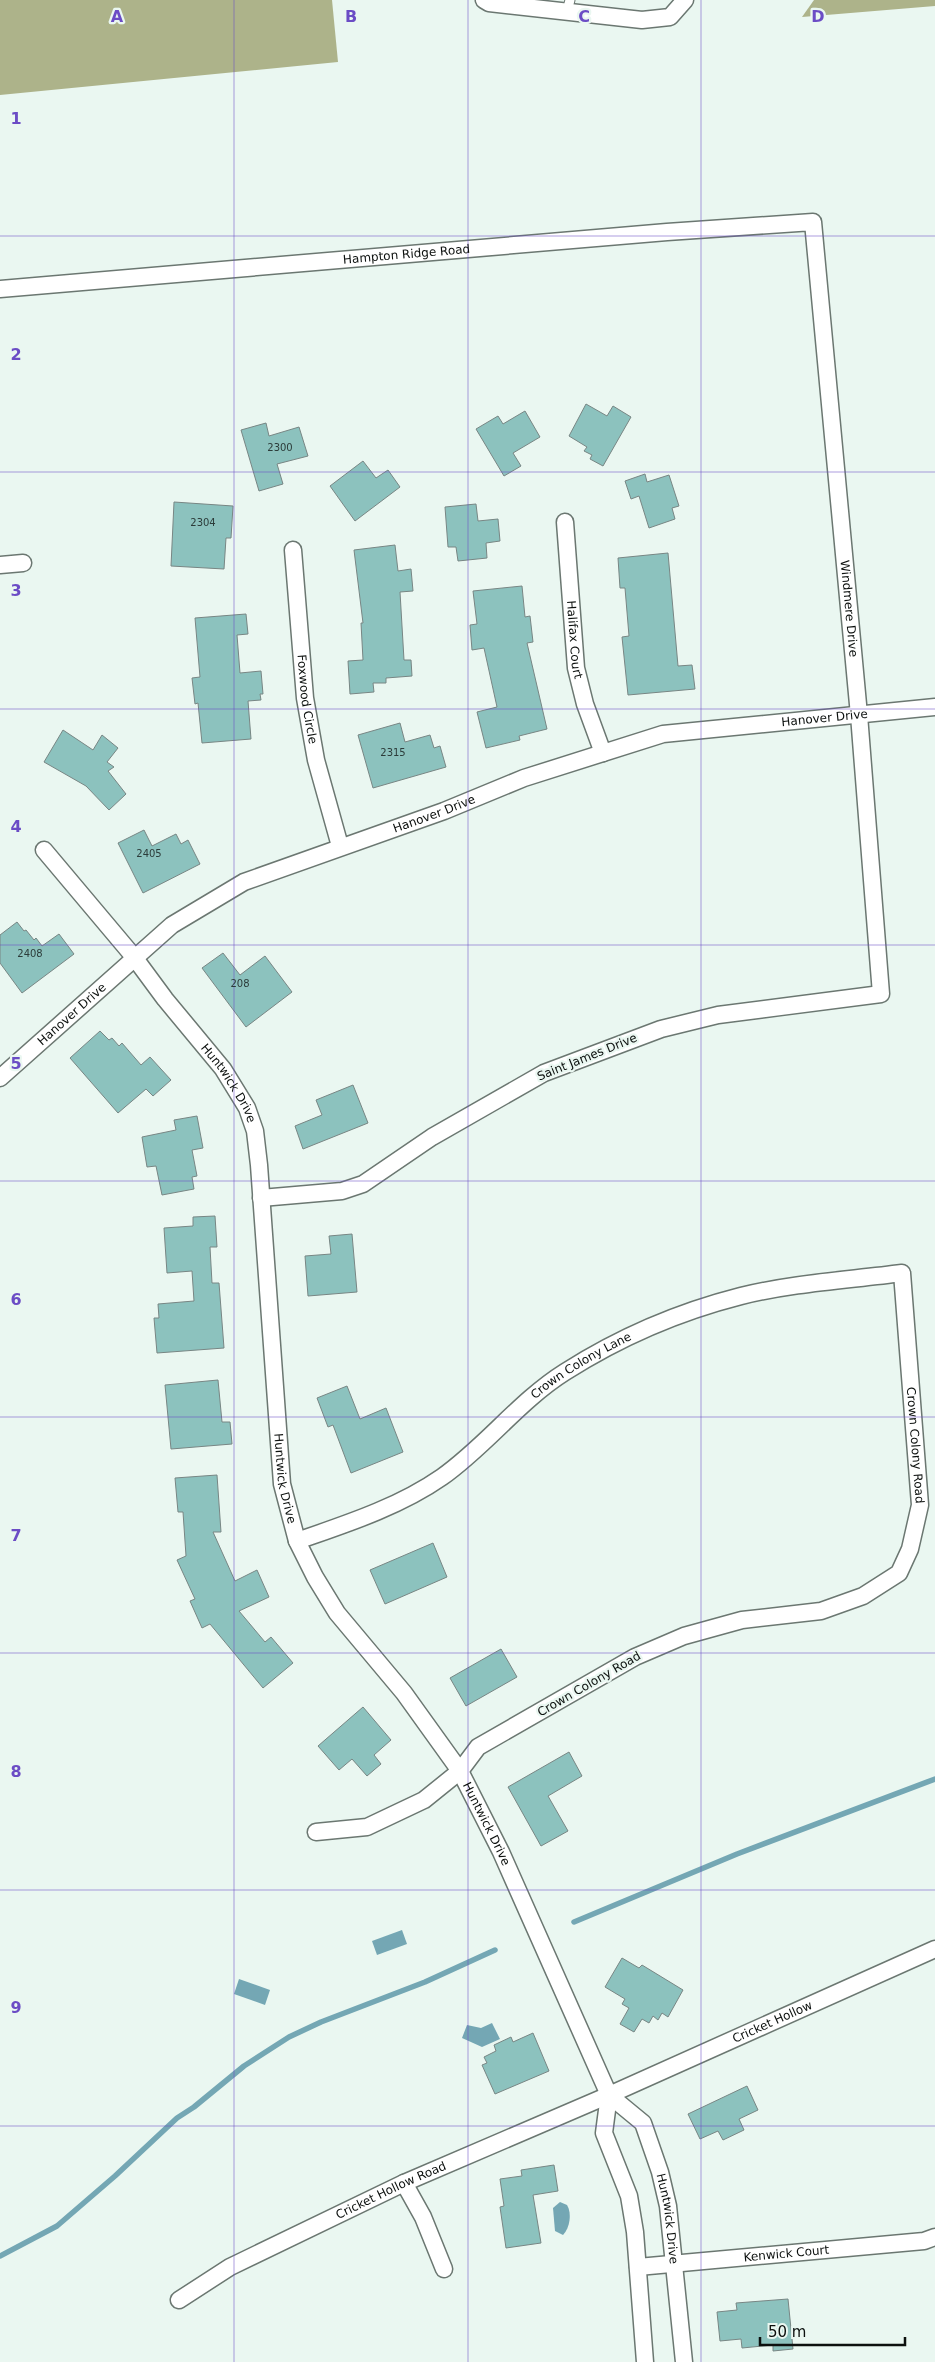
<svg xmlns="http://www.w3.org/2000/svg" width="935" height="2362" viewBox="0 0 935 2362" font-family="'DejaVu Sans',sans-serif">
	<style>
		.forest { fill: #adb38a }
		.water { fill: #74a7b4 }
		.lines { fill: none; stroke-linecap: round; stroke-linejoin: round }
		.stream { stroke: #74a7b4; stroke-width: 5.5 }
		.building { fill: #8cc2be; stroke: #788684 }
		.lane-casing { stroke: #6b7771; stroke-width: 11 }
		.street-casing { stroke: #6b7771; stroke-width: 19 }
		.lane { stroke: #fff; stroke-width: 9 }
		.street { stroke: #fff; stroke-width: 16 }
		.grid { fill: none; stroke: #6b4cc5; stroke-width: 1; stroke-opacity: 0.55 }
		.labels { text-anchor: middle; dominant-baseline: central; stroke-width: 4.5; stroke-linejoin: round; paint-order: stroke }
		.number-label { font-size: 10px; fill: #2c3c3a }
		.street-label { font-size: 12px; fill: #0c100e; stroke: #eaf7f1 }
		.grid-label { font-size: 16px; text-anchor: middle; font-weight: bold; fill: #6b4cc5; stroke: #eaf7f1; stroke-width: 4.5; stroke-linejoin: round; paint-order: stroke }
	</style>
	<rect width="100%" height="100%" fill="#eaf7f1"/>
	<g class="forest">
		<path d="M 0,0 L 332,0 L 338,62 L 0,95 Z"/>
		<path d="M 814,0 L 935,0 L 935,6 L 802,17 Z"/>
	</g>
	<g class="water">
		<path d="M 402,1930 L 407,1944 L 377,1955 L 372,1941 Z"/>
		<path d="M 239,1979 L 270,1990 L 265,2005 L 234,1994 Z"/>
		<path d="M 492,2023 L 500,2039 L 482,2047 L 462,2038 L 467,2025 L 481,2028 Z"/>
		<path d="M 560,2202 L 567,2205 C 572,2213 570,2228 563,2235 L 555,2231 L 553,2208 Z"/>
	</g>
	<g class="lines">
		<g class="stream">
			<path d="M 574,1922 L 737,1854 L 935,1779"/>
			<path d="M 0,2256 L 57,2226 L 115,2176 L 177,2118 L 194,2107 L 244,2066 L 289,2037 L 321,2022 L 425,1982 L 495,1950"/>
		</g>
	</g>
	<g class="building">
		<path d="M 586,404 L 607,416 L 613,406 L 631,417 L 603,466 L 590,459 L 592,455 L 584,451 L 587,447 L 569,436 Z"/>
		<path d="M 525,411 L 540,437 L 513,453 L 521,466 L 504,476 L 476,429 L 498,416 L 503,424 Z"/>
		<path d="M 266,423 L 269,436 L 299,427 L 308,456 L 277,464 L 283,484 L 259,491 L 241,430 Z"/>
		<path d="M 363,461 L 376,478 L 388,470 L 400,487 L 355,521 L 330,486 Z"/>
		<path d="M 645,474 L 647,482 L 669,475 L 679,506 L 672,508 L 675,519 L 649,528 L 639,496 L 631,499 L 625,481 Z"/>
		<path d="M 174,502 L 233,506 L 231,538 L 226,538 L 224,569 L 171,566 Z"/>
		<path d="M 476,504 L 478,521 L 498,519 L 500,541 L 486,543 L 487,558 L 458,561 L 456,547 L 448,547 L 445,507 Z"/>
		<path d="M 395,545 L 398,571 L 411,569 L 413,591 L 400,592 L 404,660 L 411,660 L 412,676 L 386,678 L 386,683 L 373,683 L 374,692 L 350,694 L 348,661 L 363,660 L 361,623 L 363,623 L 354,550 Z"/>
		<path d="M 668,553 L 678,666 L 692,665 L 695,689 L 628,695 L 622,637 L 629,636 L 625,588 L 620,588 L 618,558 Z"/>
		<path d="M 522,586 L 525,617 L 530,616 L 533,642 L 527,643 L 547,729 L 519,736 L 520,740 L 486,748 L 477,712 L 497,707 L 484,648 L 472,650 L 470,625 L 477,624 L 473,591 Z"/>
		<path d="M 246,614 L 248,634 L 237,635 L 240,673 L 261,671 L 263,694 L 260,694 L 261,700 L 248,701 L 251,739 L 202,743 L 198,703 L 195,704 L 192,678 L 200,677 L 195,618 Z"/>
		<path d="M 400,723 L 405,742 L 430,735 L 434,748 L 440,746 L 446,767 L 373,788 L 358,735 Z"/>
		<path d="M 63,730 L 93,750 L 102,735 L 118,748 L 107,762 L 114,767 L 108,771 L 126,794 L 109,810 L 86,786 L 44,762 Z"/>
		<path d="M 144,830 L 152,846 L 176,834 L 181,844 L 188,840 L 200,864 L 143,893 L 118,843 Z"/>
		<path d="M 17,922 L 24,931 L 26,930 L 34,940 L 36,938 L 42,946 L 59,934 L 74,954 L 22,993 L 0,963 L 0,935 Z"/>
		<path d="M 223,953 L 240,975 L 265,956 L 292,992 L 246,1027 L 202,968 Z"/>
		<path d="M 100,1031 L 109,1040 L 112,1038 L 119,1046 L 122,1043 L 141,1065 L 150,1057 L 171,1080 L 153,1096 L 146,1089 L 118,1113 L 70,1058 Z"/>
		<path d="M 353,1085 L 368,1123 L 303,1149 L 295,1126 L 322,1115 L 316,1100 Z"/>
		<path d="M 197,1116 L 203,1148 L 192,1150 L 197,1176 L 192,1177 L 194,1189 L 162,1195 L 156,1166 L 147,1167 L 142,1137 L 176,1130 L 174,1120 Z"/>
		<path d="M 215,1216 L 217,1247 L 210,1247 L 212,1283 L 219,1283 L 224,1348 L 157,1353 L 154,1318 L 159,1318 L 158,1304 L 194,1301 L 192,1271 L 167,1273 L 164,1228 L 193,1226 L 193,1217 Z"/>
		<path d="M 352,1234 L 357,1292 L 308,1296 L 305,1256 L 331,1254 L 329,1236 Z"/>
		<path d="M 218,1380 L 222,1422 L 230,1422 L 232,1444 L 171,1449 L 165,1385 Z"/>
		<path d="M 347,1386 L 360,1419 L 386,1408 L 403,1452 L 351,1473 L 333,1425 L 328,1427 L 317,1398 Z"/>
		<path d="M 217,1475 L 221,1532 L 213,1532 L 235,1581 L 257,1570 L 269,1597 L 239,1611 L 265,1642 L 271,1637 L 293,1663 L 263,1688 L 210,1624 L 202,1628 L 190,1601 L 195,1599 L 177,1560 L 186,1556 L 183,1512 L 178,1512 L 175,1478 Z"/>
		<path d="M 433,1543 L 447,1577 L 385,1604 L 370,1570 Z"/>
		<path d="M 501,1649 L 517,1677 L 466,1706 L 450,1678 Z"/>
		<path d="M 363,1707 L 391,1740 L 374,1755 L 381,1764 L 367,1776 L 352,1759 L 339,1770 L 318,1746 Z"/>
		<path d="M 569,1752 L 582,1776 L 548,1796 L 568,1831 L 541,1846 L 508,1787 Z"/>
		<path d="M 622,1958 L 639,1968 L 642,1965 L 683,1990 L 668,2017 L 662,2013 L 658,2020 L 653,2016 L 649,2023 L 642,2019 L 634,2032 L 620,2024 L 629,2008 L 622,2004 L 625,1999 L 605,1987 Z"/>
		<path d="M 533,2033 L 549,2071 L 495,2094 L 482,2065 L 487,2063 L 484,2057 L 496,2051 L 494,2045 L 511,2037 L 513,2042 Z"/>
		<path d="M 747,2086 L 758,2110 L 739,2119 L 744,2130 L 723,2140 L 718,2131 L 700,2139 L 688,2114 Z"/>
		<path d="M 554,2165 L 558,2191 L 533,2195 L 541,2243 L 506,2248 L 500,2207 L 504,2206 L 500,2179 L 522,2176 L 521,2170 Z"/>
		<path d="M 788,2299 L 793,2349 L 773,2351 L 773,2345 L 742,2348 L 741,2339 L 720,2341 L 717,2312 L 737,2310 L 736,2303 Z"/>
	</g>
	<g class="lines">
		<g class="lane-casing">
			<path id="lane" d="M 567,11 L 570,0"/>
		</g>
		<g class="street-casing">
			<g id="street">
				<path d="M 484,0 L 489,3 L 642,20 L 670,17 L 685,0"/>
				<path id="s1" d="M 0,289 L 667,232 L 813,222 L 859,715 L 881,994 L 718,1015 L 661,1029 L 544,1073 L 432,1137 L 363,1184 L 342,1191 L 261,1198"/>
				<path id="s2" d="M 565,522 L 576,668 L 585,704 L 603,753"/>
				<path id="s3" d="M 293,550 L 305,698 L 316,760 L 340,846"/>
				<path d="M 0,565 L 23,563"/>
				<path id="s4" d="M 44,850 L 134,957 L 165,999 L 223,1069 L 247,1108 L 255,1131 L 259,1165 L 282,1484 L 297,1541 L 315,1577 L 337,1613 L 404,1693 L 460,1771 L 501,1852 L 609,2095 L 643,2123 L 660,2172 L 668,2206 L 684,2362"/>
				<path id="s5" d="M 0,1078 L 172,925 L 244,882 L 444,811 L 524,778 L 663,734 L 935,707"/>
				<path id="s6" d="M 297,1541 C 346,1524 399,1507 442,1477 C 486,1446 519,1401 565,1372 C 620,1337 678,1312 741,1296 C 793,1283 849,1280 902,1273 L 920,1505 L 910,1549 L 899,1573 L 863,1596 L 821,1611 L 742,1620 L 684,1636 L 635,1657 L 478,1747 L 460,1771 L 424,1800 L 367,1827 L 316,1832"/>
				<path d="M 609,2095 L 604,2133 L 629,2196 L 635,2232 L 645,2362"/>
				<path d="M 404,2183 L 423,2217 L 444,2269"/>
				<path id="s7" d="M 638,2267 L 924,2241 L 935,2237"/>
				<path id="s8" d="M 179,2300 L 230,2267 L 404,2183 L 609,2095 L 935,1949"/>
			</g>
		</g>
		<use href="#lane" class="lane"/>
		<use href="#street" class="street"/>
	</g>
	<path class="grid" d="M 234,0 L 234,2362M 468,0 L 468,2362M 701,0 L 701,2362M 0,236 L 935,236M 0,472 L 935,472M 0,709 L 935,709M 0,945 L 935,945M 0,1181 L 935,1181M 0,1417 L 935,1417M 0,1653 L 935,1653M 0,1890 L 935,1890M 0,2126 L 935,2126"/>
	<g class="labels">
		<g class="number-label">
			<text x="280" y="447">2300</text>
			<text x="203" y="522">2304</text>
			<text x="393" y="752">2315</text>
			<text x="149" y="853">2405</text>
			<text x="30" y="953">2408</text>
			<text x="240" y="983">208</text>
		</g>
		<g class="street-label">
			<text stroke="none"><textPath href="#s1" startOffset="408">Hampton Ridge Road</textPath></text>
			<text stroke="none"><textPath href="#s1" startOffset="1204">Windmere Drive</textPath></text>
			<text stroke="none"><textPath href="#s2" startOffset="118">Halifax Court</textPath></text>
			<text stroke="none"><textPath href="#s3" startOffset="150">Foxwood Circle</textPath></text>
			<text stroke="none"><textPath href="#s5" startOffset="921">Hanover Drive</textPath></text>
			<text stroke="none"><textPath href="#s5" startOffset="516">Hanover Drive</textPath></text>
			<text stroke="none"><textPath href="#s5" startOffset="96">Hanover Drive</textPath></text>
			<text transform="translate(587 1057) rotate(-22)">Saint James Drive</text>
			<text stroke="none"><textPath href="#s4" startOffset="298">Huntwick Drive</textPath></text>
			<text stroke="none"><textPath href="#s6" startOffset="338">Crown Colony Lane</textPath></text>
			<text stroke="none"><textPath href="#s6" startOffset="849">Crown Colony Road</textPath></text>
			<text stroke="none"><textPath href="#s4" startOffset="702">Huntwick Drive</textPath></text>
			<text transform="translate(589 1684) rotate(-30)">Crown Colony Road</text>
			<text stroke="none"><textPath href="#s4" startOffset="1108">Huntwick Drive</textPath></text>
			<text stroke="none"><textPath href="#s8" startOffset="656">Cricket Hollow</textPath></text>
			<text stroke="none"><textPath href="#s8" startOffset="239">Cricket Hollow Road</textPath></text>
			<text stroke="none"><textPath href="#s4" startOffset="1549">Huntwick Drive</textPath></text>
			<text stroke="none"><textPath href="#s7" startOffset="149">Kenwick Court</textPath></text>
		</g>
	</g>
	<g class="grid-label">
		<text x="117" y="22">A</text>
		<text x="351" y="22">B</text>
		<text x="584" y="22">C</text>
		<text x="818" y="22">D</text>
		<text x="16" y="124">1</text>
		<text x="16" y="360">2</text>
		<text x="16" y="596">3</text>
		<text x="16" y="832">4</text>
		<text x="16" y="1069">5</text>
		<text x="16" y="1305">6</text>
		<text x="16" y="1541">7</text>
		<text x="16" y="1777">8</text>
		<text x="16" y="2013">9</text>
	</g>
	<path d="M760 2337v8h145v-8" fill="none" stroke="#0c100e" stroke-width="2.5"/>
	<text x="768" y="2337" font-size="15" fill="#0c100e" stroke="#eaf7f1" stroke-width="4" paint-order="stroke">50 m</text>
</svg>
